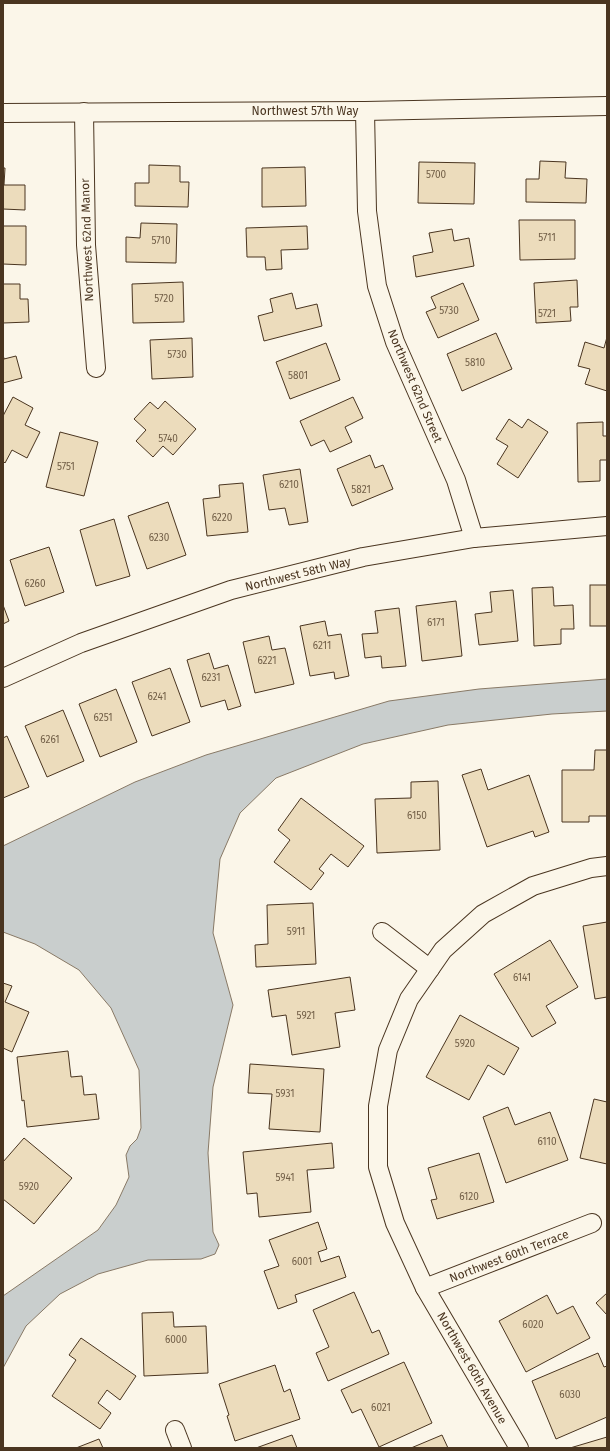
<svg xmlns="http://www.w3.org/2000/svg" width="610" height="1451" viewBox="0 0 610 1451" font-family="'Fira Sans',sans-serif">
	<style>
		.water { fill: #c9cecd; stroke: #887966 }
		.building { fill: #ecdcbc; stroke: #4a3520 }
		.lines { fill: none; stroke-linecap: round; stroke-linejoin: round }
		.minor-casing { stroke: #4a3520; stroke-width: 20 }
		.minor { stroke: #fbf6e9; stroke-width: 18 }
		.labels { text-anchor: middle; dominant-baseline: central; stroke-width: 3; stroke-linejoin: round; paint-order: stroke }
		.number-label { font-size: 10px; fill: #725f47 }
		.street-label { font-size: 12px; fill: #4a3520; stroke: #fbf6e9 }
	</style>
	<rect width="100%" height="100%" fill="#fbf6e9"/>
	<path class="water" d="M 607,679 L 607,711 L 552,714 L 448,725 L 363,744 L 276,778 L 240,813 L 220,859 L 213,933 L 233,1005 L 213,1087 L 208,1153 L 213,1232 L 219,1245 L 215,1254 L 201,1259 L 148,1260 L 98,1274 L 60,1294 L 26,1326 L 3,1368 L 3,1296 L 98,1230 L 116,1205 L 129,1177 L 126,1155 L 130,1146 L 137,1139 L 141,1128 L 139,1070 L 111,1008 L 79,970 L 35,944 L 3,932 L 3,846 L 135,782 L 206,755 L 389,701 L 479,689 Z"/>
	<g class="building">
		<path d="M 540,161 L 566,162 L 565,178 L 587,179 L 586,203 L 526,202 L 526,179 L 539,179 Z"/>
		<path d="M 419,162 L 475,163 L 474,204 L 418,203 Z"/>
		<path d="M 149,165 L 180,166 L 180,182 L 189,182 L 188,207 L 135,206 L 135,183 L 149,183 Z"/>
		<path d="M 305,167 L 306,206 L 262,207 L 262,168 Z"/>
		<path d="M 3,168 L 5,168 L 4,185 L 25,185 L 25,210 L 3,209 Z"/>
		<path d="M 519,220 L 575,220 L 575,259 L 520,260 Z"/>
		<path d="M 141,223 L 177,224 L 176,263 L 126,262 L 126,237 L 140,238 Z"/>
		<path d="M 3,226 L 26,226 L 26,265 L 3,264 Z"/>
		<path d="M 307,226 L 308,249 L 281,250 L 282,269 L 266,270 L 265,257 L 247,257 L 246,228 Z"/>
		<path d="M 452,229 L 454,241 L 469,238 L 474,266 L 416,277 L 413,256 L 433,252 L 429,233 Z"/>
		<path d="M 577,280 L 578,307 L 570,307 L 571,321 L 536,323 L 534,283 Z"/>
		<path d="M 183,282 L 184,322 L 133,323 L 132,284 Z"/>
		<path d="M 463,283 L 479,320 L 438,338 L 426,312 L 436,308 L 431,297 Z"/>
		<path d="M 3,284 L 20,284 L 20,299 L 28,299 L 29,322 L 3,323 Z"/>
		<path d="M 292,293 L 296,309 L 317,304 L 322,326 L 264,341 L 258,316 L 273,312 L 270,299 Z"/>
		<path d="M 496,333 L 512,369 L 462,391 L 447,354 Z"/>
		<path d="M 607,337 L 607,391 L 585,384 L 590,369 L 578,366 L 585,342 L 604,348 Z"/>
		<path d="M 192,338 L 193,377 L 152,379 L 150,340 Z"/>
		<path d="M 326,343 L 340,380 L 290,399 L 276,362 Z"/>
		<path d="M 3,354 L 4,359 L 16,356 L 22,378 L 3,383 Z"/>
		<path d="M 13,397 L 33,408 L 25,425 L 40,432 L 27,458 L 12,450 L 5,463 L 3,461 L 3,416 Z"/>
		<path d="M 353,397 L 363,418 L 345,427 L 352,442 L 330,452 L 324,440 L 311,446 L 300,421 Z"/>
		<path d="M 165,401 L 196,429 L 173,455 L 163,446 L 153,457 L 136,441 L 146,430 L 134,419 L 150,402 L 158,409 Z"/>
		<path d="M 509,419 L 522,428 L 528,419 L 548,432 L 518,478 L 497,464 L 508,446 L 496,439 Z"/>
		<path d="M 603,422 L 603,436 L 607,436 L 607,460 L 600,460 L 600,481 L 578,482 L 577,423 Z"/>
		<path d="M 60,432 L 98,442 L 84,496 L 46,487 Z"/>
		<path d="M 370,455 L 375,468 L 383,465 L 393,489 L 352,506 L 337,469 Z"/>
		<path d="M 300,469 L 308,522 L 289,525 L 285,508 L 269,510 L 263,475 Z"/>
		<path d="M 243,483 L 248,532 L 207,536 L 203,499 L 220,497 L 219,485 Z"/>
		<path d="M 168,502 L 186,555 L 147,569 L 128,516 Z"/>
		<path d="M 114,519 L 130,576 L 96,586 L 80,530 Z"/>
		<path d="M 49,547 L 64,592 L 25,606 L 10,560 Z"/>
		<rect x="590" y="585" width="17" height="41"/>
		<path d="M 553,587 L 554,606 L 573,605 L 574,629 L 561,629 L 561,644 L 534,646 L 532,588 Z"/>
		<path d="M 513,590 L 518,641 L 479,645 L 475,614 L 492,612 L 490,592 Z"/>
		<path d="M 456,601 L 462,656 L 422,661 L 416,606 Z"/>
		<path d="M 3,605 L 9,621 L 3,624 Z"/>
		<path d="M 399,608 L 406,666 L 382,668 L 381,656 L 365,658 L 362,634 L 378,633 L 375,611 Z"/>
		<path d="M 325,621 L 328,636 L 341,634 L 349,676 L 335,679 L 334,672 L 310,676 L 300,626 Z"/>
		<path d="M 269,636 L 272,650 L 285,648 L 294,684 L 255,693 L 243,642 Z"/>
		<path d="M 209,653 L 214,669 L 228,665 L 241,706 L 228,710 L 225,700 L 201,707 L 187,660 Z"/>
		<path d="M 170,668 L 190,722 L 152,736 L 132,682 Z"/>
		<path d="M 116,689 L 137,742 L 100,757 L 79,704 Z"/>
		<path d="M 63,710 L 84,761 L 47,777 L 25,726 Z"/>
		<path d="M 7,736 L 29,787 L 3,798 L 3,738 Z"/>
		<path d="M 595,750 L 607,750 L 607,816 L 589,816 L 589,822 L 562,822 L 562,770 L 594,770 Z"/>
		<path d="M 481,769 L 488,790 L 529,775 L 549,832 L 535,837 L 533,831 L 487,847 L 462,775 Z"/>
		<path d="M 438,781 L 440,850 L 377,853 L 375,799 L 411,798 L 411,782 Z"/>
		<path d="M 301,798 L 364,846 L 348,867 L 331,854 L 319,869 L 324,873 L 311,890 L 274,862 L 290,840 L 278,830 Z"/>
		<path d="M 313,903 L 316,964 L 256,967 L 255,945 L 268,944 L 267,905 Z"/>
		<path d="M 607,922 L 607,997 L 595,999 L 583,926 Z"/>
		<path d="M 550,940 L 578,987 L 546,1006 L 556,1023 L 532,1037 L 494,974 Z"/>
		<path d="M 350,977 L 355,1010 L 335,1013 L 340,1047 L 292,1055 L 286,1015 L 272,1017 L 268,990 Z"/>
		<path d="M 3,983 L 12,986 L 5,1002 L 29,1012 L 12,1052 L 3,1048 Z"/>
		<path d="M 460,1015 L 519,1048 L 504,1075 L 488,1065 L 469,1100 L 426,1077 Z"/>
		<path d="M 68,1051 L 71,1077 L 82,1076 L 84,1095 L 96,1094 L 99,1119 L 27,1127 L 24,1100 L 22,1101 L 17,1057 Z"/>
		<path d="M 250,1064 L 324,1069 L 320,1132 L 269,1129 L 272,1094 L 248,1093 Z"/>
		<path d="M 594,1099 L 607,1102 L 607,1164 L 580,1158 Z"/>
		<path d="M 508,1107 L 515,1125 L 550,1112 L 568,1160 L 506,1183 L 483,1117 Z"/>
		<path d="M 24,1138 L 72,1178 L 34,1224 L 3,1199 L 3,1162 Z"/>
		<path d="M 332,1143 L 334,1168 L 307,1170 L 311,1212 L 259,1217 L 257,1193 L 247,1194 L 243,1152 Z"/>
		<path d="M 479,1153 L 494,1202 L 437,1219 L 431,1200 L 437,1199 L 428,1168 Z"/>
		<path d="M 318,1222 L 327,1249 L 318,1252 L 321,1262 L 339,1256 L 346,1277 L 295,1295 L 297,1302 L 278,1309 L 264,1271 L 279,1266 L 269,1240 Z"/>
		<path d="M 354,1292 L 372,1333 L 379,1330 L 389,1354 L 328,1381 L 316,1353 L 329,1347 L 313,1310 Z"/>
		<path d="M 607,1293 L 607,1315 L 596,1303 Z"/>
		<path d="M 547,1295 L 557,1314 L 573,1306 L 590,1338 L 526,1372 L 499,1321 Z"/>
		<path d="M 173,1312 L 174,1327 L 206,1326 L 208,1373 L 144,1376 L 142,1313 Z"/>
		<path d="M 81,1338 L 136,1376 L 120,1400 L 107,1390 L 98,1403 L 111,1413 L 100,1429 L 52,1396 L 76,1360 L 69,1355 Z"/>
		<path d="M 598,1353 L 604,1367 L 607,1366 L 607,1417 L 556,1439 L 532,1381 Z"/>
		<path d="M 404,1362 L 432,1423 L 379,1447 L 361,1409 L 352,1413 L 341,1390 Z"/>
		<path d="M 275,1365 L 284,1392 L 290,1389 L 300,1419 L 235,1441 L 227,1416 L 229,1415 L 219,1384 Z"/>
		<path d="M 292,1435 L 297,1448 L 256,1448 Z"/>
		<path d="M 442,1435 L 448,1448 L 411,1448 Z"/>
		<path d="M 607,1437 L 607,1448 L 570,1448 Z"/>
		<path d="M 99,1439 L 103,1448 L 76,1448 Z"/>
	</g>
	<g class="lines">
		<g class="minor-casing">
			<g id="minor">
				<path d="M 365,111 L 367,211 L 377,286 L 395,342 L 456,480 L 474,538"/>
				<path d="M 84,112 L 86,245 L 96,368"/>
				<path d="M 3,113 L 365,111 L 607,106"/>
				<path d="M 3,678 L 81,643 L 231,590 L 363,557 L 474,538 L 607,526"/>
				<path d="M 382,932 L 430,969"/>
				<path d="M 425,1288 L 592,1223"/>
				<path d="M 175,1430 L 182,1448"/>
				<path d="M 519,1448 L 425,1288 L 395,1223 L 378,1167 L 378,1106 L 388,1050 L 409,999 L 443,950 L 483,914 L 533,886 L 591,868 L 607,866"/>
			</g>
		</g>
		<use href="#minor" class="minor"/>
	</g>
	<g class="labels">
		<g class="number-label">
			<text x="436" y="175">5700</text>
			<text x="547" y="238">5711</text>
			<text x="161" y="241">5710</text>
			<text x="164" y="299">5720</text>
			<text x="449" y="311">5730</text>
			<text x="547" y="314">5721</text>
			<text x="177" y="355">5730</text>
			<text x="475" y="363">5810</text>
			<text x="298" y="376">5801</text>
			<text x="168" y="439">5740</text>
			<text x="66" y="467">5751</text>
			<text x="289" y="485">6210</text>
			<text x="361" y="490">5821</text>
			<text x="222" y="518">6220</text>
			<text x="159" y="538">6230</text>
			<text x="35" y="584">6260</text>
			<text x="436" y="623">6171</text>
			<text x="322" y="646">6211</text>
			<text x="267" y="661">6221</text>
			<text x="211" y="678">6231</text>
			<text x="157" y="697">6241</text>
			<text x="103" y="718">6251</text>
			<text x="50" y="740">6261</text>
			<text x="417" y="816">6150</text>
			<text x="296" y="932">5911</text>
			<text x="522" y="978">6141</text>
			<text x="306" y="1016">5921</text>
			<text x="465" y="1044">5920</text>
			<text x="285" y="1094">5931</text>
			<text x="547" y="1142">6110</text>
			<text x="285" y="1178">5941</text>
			<text x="29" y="1187">5920</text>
			<text x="469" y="1197">6120</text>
			<text x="302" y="1262">6001</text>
			<text x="533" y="1325">6020</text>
			<text x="176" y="1340">6000</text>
			<text x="570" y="1395">6030</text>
			<text x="381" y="1408">6021</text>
		</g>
		<g class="street-label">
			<text x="305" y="111">Northwest 57th Way</text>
			<text transform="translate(87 240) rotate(-92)">Northwest 62nd Manor</text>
			<text transform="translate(415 386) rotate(67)">Northwest 62nd Street</text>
			<text transform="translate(298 574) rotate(-14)">Northwest 58th Way</text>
			<text transform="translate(509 1256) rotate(-21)">Northwest 60th Terrace</text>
			<text transform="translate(472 1368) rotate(60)">Northwest 60th Avenue</text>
		</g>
	</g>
	<rect width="610" height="1451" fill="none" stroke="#4a3520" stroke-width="8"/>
</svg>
